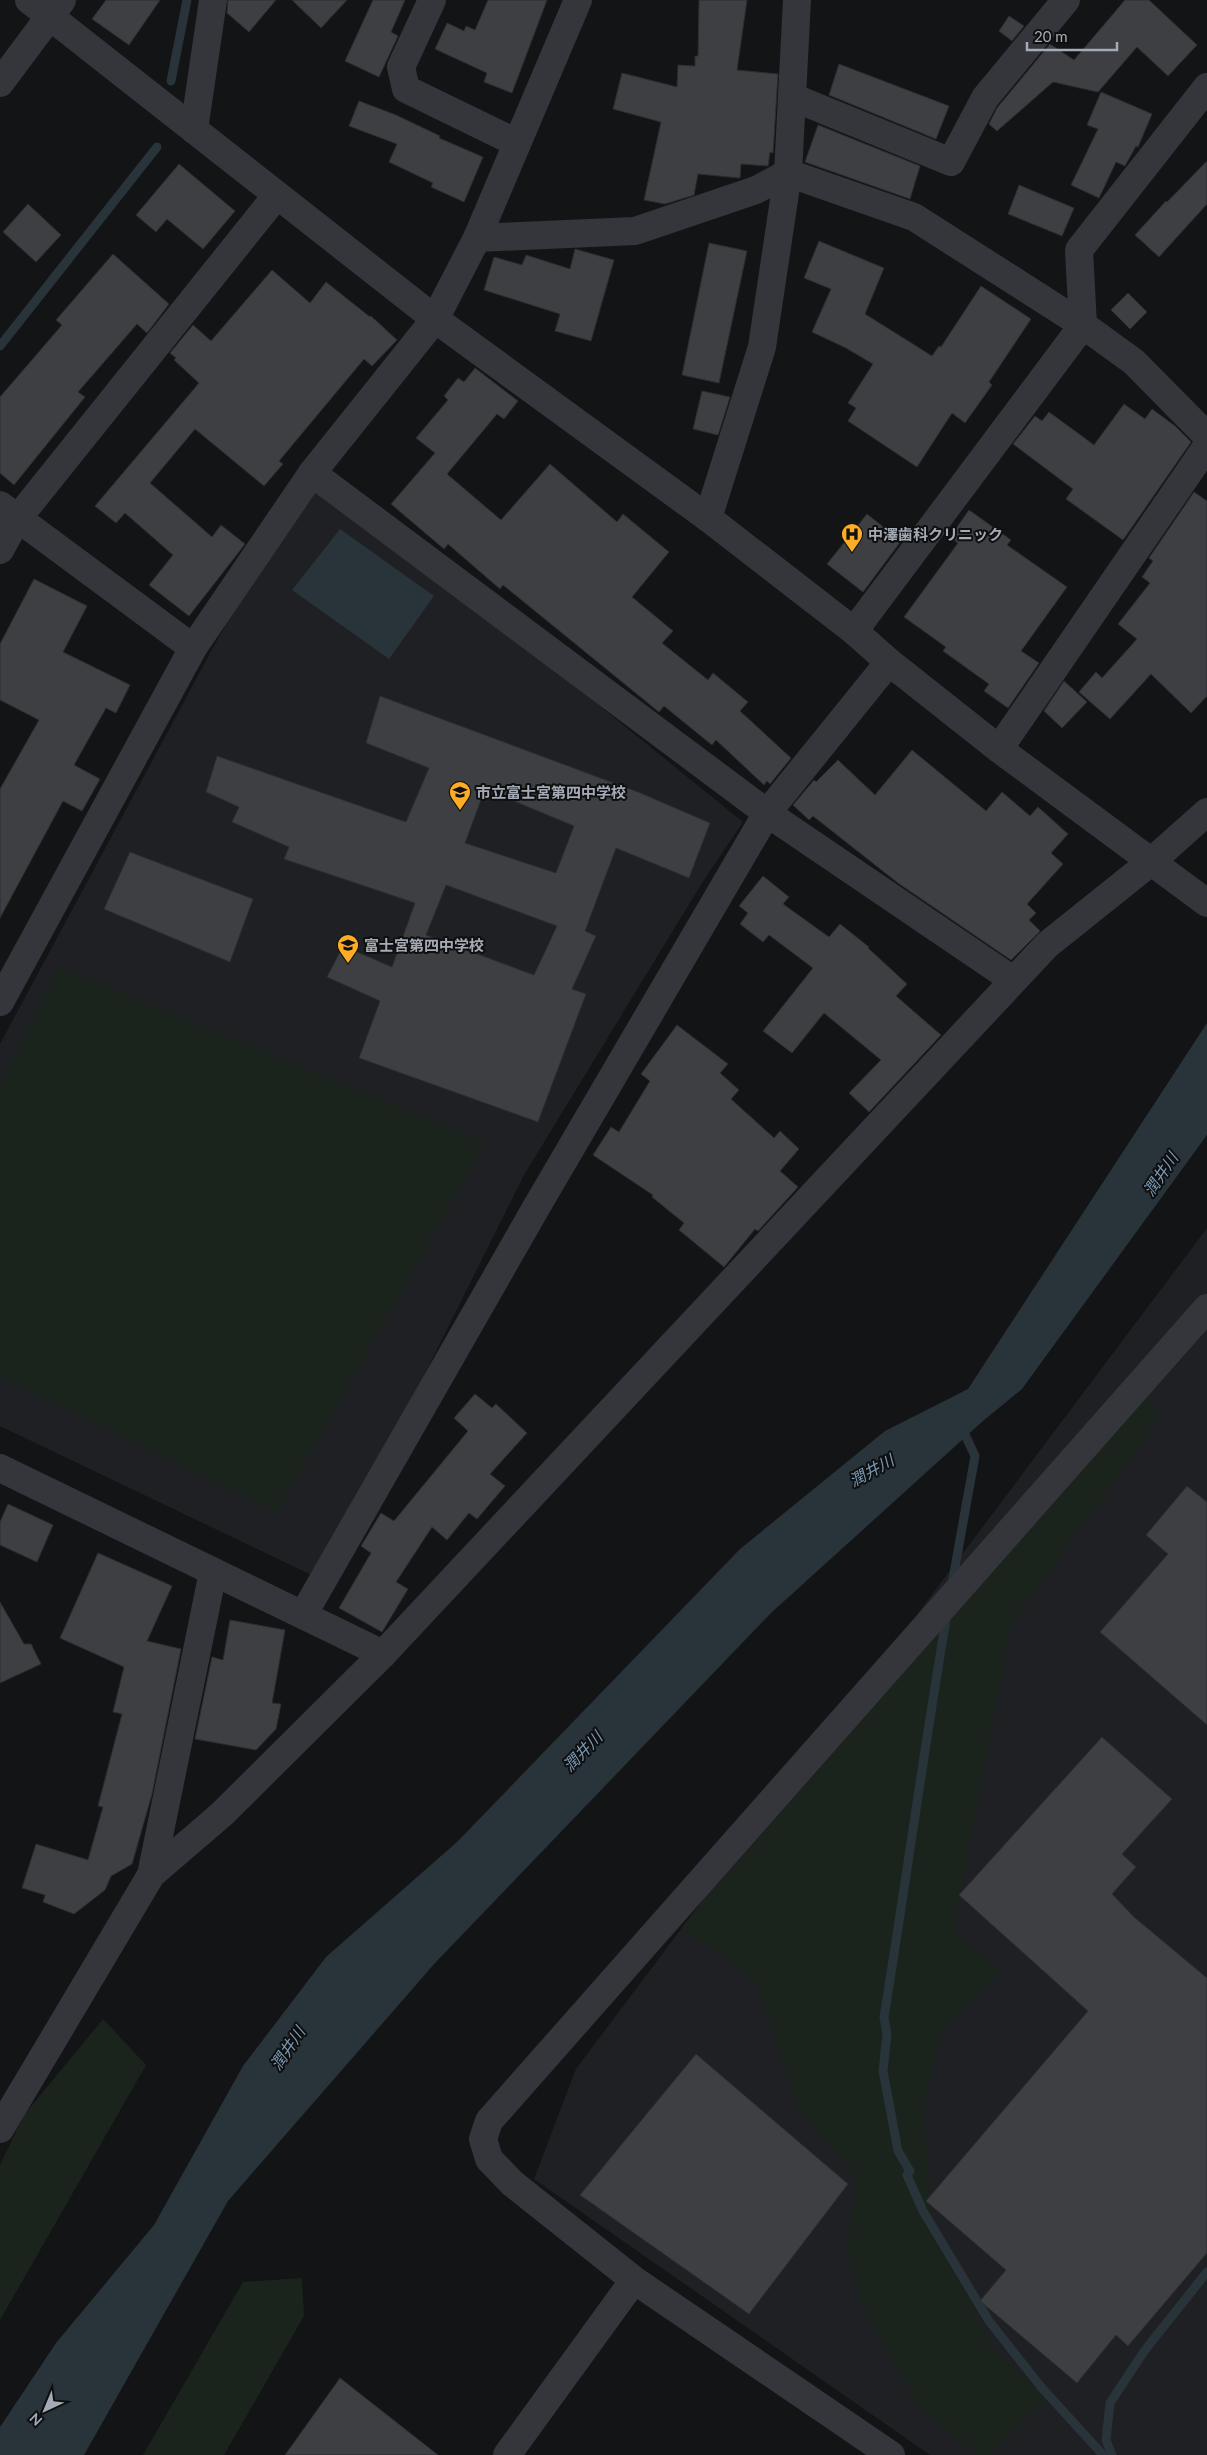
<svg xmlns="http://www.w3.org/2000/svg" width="1207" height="2455" viewBox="0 0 1207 2455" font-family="Lato,'Noto Sans JP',sans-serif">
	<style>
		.built { fill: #1f2023 }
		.green { fill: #1b241c }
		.water { fill: #29333a }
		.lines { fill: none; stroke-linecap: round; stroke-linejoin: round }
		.stream { stroke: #29333a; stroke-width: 9 }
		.building { fill: #3d3f43; stroke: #2d2d32; fill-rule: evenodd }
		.minor { stroke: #34363b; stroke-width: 28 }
		.labels { text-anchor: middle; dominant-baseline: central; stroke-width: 4; stroke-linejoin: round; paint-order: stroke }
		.poi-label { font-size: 15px; font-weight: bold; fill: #a4abb7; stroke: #0f0f10; text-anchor: start }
		.water-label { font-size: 16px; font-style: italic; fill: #799ab4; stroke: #0f0f10 }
	</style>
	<rect width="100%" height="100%" fill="#131415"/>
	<g class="built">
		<path d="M 312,473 L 743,822 L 702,883 L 524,1175 L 322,1580 L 0,1426 L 0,1044 L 215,644 Z"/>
		<path d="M 1207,1228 L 1207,2455 L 930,2455 L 534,2179 L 576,2069 Z"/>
	</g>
	<g class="green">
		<path d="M 58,967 L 485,1142 L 277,1512 L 0,1376 L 0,1087 Z"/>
		<path d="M 1145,1394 L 1160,1418 L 1011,1625 L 953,1932 L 1001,1971 L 939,2033 L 924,2112 L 932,2225 L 994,2351 L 1050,2397 L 991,2455 L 976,2455 L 920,2408 L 862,2306 L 846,2252 L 857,2179 L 797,2106 L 755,1980 L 681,1928 Z"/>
		<path d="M 103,2019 L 146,2065 L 0,2320 L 0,2165 L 24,2115 Z"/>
		<path d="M 302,2278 L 304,2316 L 224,2455 L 143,2455 L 243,2282 Z"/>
	</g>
	<g class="water">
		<path d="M 340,529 L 434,596 L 389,659 L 292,590 Z"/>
		<path d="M 1207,1023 L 1207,1135 L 1022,1389 L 983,1421 L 771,1613 L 435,1963 L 228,2201 L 84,2455 L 0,2455 L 0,2427 L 56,2343 L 154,2225 L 243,2066 L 326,1957 L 457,1842 L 740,1549 L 885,1431 L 968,1389 Z"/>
	</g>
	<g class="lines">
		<g class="stream">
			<path d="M 171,81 L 187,0"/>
			<path d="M 0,346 L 157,147"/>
			<path d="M 952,1584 L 975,1456 L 961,1426"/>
			<path d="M 947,1614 C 924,1748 906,1882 884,2017 L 887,2034 L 883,2071 L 898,2151 L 910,2171 L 907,2175 L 923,2211 L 989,2321 L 1042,2388 L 1103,2455"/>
			<path d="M 1112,2455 L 1106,2440 L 1110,2403 L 1145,2350 L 1207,2272"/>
		</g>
	</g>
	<g class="building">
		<path d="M 106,0 L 160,0 L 129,45 L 92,19 Z"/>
		<path d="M 228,0 L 276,0 L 249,32 L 227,13 Z"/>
		<path d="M 292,0 L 347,0 L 321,28 Z"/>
		<path d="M 373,0 L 405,0 L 391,32 L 398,36 L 379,77 L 345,61 Z"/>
		<path d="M 488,0 L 547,0 L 512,93 L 484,82 L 487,73 L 435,49 L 447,23 L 464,31 L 466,26 L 475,30 Z"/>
		<path d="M 699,0 L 747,0 L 737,70 L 778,74 L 773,153 L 770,152 L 768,166 L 741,164 L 740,178 L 698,174 L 694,195 L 665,204 L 644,200 L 661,122 L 613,109 L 622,73 L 677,87 L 678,65 L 695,66 L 695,56 L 698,56 Z"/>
		<path d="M 1125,0 L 1149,0 L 1197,45 L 1168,76 L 1137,47 L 1098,92 L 1053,82 L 997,131 L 989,124 L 997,108 L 1050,44 L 1074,60 Z"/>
		<path d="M 1009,16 L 1024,26 L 1012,41 L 999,31 Z"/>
		<path d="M 839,64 L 949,106 L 936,139 L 829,95 Z"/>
		<path d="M 1101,92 L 1152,114 L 1138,147 L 1136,146 L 1125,166 L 1116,162 L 1099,198 L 1071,185 L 1098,129 L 1087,125 Z"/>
		<path d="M 359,101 L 396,115 L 440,136 L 439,138 L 483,157 L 464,202 L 431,187 L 433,183 L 389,162 L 397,144 L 349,126 Z"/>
		<path d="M 818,125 L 920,166 L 910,199 L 805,162 Z"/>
		<path d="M 1207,161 L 1207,204 L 1159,257 L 1135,235 L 1166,201 L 1167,202 Z"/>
		<path d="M 179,164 L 235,211 L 203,249 L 167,219 L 156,232 L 136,215 Z"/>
		<path d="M 1019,185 L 1074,208 L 1062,236 L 1008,214 Z"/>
		<path d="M 28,204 L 61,235 L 36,262 L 3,232 Z"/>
		<path d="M 819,241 L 884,268 L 865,314 L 932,356 L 939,346 L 941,347 L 981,286 L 1031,319 L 989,382 L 992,385 L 965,423 L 952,413 L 917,467 L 848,421 L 856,408 L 848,403 L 873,364 L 846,348 L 812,332 L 831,289 L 804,278 Z"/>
		<path d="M 709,243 L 747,251 L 719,383 L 682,375 Z"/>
		<path d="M 575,249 L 614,260 L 591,341 L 555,331 L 560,314 L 484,290 L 494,257 L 522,265 L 526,255 L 570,269 Z"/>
		<path d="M 113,254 L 169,304 L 147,333 L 137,324 L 78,392 L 85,397 L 14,485 L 0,473 L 0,397 L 62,325 L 56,320 Z"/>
		<path d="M 272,270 L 310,303 L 326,282 L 370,317 L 371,316 L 397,340 L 372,366 L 364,359 L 279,461 L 283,464 L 264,486 L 195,429 L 150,483 L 212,537 L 221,525 L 245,544 L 189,616 L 149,585 L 173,555 L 125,513 L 116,523 L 95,506 L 199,383 L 174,360 L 176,358 L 170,353 L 193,325 L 211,341 Z"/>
		<path d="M 1128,293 L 1147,312 L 1130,329 L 1111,310 Z"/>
		<path d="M 475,368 L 518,401 L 504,419 L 497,414 L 447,474 L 501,520 L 550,464 L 617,522 L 623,514 L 669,552 L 632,597 L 673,631 L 662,643 L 708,680 L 713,673 L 748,702 L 740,711 L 791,758 L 770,784 L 767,781 L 764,785 L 716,740 L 712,745 L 664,706 L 659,712 L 503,585 L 500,589 L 448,544 L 444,549 L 391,504 L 435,453 L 416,438 L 448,400 L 444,396 L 458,378 L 464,382 Z"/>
		<path d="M 702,391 L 730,397 L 718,435 L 693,429 Z"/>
		<path d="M 1124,404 L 1145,419 L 1152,409 L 1175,426 L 1191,442 L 1123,540 L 1066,499 L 1073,489 L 1013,444 L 1035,416 L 1042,421 L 1049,412 L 1094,445 Z"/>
		<path d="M 1194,492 L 1207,501 L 1207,696 L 1191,713 L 1151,674 L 1110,719 L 1079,692 L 1096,672 L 1102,678 L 1137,639 L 1118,624 L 1150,583 L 1142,577 L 1153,561 L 1149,558 Z"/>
		<path d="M 969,510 L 1011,540 L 1007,545 L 1067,587 L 1021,651 L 1039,663 L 1008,708 L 984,691 L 989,684 L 943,651 L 946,647 L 904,617 L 958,543 L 950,537 Z"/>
		<path d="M 867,514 L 901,541 L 863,592 L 827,564 Z"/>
		<path d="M 34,579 L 87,606 L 63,652 L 130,685 L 116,713 L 106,708 L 74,765 L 100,779 L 82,811 L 63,801 L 0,918 L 0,789 L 39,720 L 0,700 L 0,644 Z"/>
		<path d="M 1064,681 L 1087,702 L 1062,728 L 1044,711 Z"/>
		<path d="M 380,696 L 638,792 L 710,823 L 689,878 L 616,848 L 585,931 L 596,936 L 572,989 L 586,994 L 538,1122 L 359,1058 L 380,1001 L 327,977 L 343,946 L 392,967 L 415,903 L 284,859 L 289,847 L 232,822 L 239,807 L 206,792 L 217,756 L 406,822 L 429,768 L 366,743 ZM 485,789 L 574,826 L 556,873 L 465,843 ZM 446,885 L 557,926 L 534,975 L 426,935 Z"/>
		<path d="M 912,750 L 986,811 L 1002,792 L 1030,816 L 1038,807 L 1068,834 L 1051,853 L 1063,864 L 1027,904 L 1036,913 L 1029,920 L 1040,931 L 1011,960 L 898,883 L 813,816 L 809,820 L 793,805 L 814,780 L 816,782 L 838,760 L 875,795 Z"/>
		<path d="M 130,852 L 253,899 L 230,962 L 104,909 Z"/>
		<path d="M 763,876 L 789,897 L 783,904 L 829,937 L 840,924 L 869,947 L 868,948 L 907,984 L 896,996 L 941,1035 L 869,1112 L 849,1093 L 881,1060 L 824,1013 L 792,1053 L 763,1031 L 813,968 L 769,935 L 763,942 L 740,924 L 748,913 L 739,906 Z"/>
		<path d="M 677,1025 L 728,1064 L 720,1073 L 739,1090 L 731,1099 L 774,1138 L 780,1131 L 799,1149 L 780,1171 L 798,1187 L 758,1231 L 755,1229 L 724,1267 L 679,1230 L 684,1223 L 652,1197 L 653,1195 L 593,1155 L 611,1127 L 619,1132 L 650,1081 L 641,1074 Z"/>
		<path d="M 475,1394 L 492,1408 L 496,1404 L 527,1433 L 490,1474 L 505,1486 L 477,1519 L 469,1513 L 447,1540 L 432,1527 L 396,1582 L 408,1589 L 382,1632 L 339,1608 L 371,1553 L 361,1546 L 381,1513 L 394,1521 L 468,1431 L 454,1418 Z"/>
		<path d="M 1187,1486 L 1207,1502 L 1207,1725 L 1100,1632 L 1168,1554 L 1146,1535 Z"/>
		<path d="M 8,1504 L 53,1525 L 37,1562 L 0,1545 L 0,1522 Z"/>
		<path d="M 98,1553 L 172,1586 L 147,1641 L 181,1649 L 152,1794 L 132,1864 L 111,1876 L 105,1890 L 74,1914 L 43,1902 L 45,1895 L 22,1888 L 36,1844 L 88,1860 L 103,1807 L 98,1806 L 122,1714 L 113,1712 L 124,1667 L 60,1638 Z"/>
		<path d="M 0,1602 L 24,1644 L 31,1644 L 41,1664 L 0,1683 Z"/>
		<path d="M 230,1620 L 285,1630 L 272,1703 L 281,1704 L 276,1729 L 256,1750 L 195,1739 L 212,1657 L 223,1660 Z"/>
		<path d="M 1102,1737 L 1172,1799 L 1122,1854 L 1136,1867 L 1112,1894 L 1134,1917 L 1207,1978 L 1207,2253 L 1128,2346 L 1116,2335 L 1077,2383 L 980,2301 L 1006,2270 L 926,2201 L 1088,2011 L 959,1895 Z"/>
		<path d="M 696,2054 L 848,2184 L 749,2314 L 580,2195 Z"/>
		<path d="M 340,2378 L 438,2455 L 285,2455 Z"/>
	</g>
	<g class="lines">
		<g class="minor">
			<path d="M 29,0 L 435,319 L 708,518 L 854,631 L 889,662 L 999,749 L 1207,903"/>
			<path d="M 432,0 L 401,67 L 406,89 L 517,143"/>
			<path d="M 0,83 L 62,0"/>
			<path d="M 1207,87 L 1079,250 L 1083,325 L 1134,362 L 1207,436"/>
			<path d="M 792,97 L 951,162 L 985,98 L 1066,0"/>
			<path d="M 194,130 L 213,0"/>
			<path d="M 477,238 L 635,231 L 756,190 L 788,173 L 914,217 L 1083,325 L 854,631"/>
			<path d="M 312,473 L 767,813 L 1013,980"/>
			<path d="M 0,505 L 193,648"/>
			<path d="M 708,518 L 762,347 L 788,173 L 797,0"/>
			<path d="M 0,550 L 18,518 L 277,195"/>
			<path d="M 999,749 L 1207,446"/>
			<path d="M 0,1002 L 193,648 L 312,473 L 435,319 L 477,238 L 578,0"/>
			<path d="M 0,1468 L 383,1654"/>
			<path d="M 303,1615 L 537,1206 L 767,813 L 889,662"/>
			<path d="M 151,1875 L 213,1572"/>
			<path d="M 0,2129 L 151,1875 L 222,1814 L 383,1654 L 1047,945 L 1152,861 L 1207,812"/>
			<path d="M 507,2455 L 634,2280"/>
			<path d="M 891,2455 L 634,2280 L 512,2183 L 489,2159 L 483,2139 L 489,2121 L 1207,1308"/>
		</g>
	</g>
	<defs>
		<g id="hospital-pin" transform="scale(1.125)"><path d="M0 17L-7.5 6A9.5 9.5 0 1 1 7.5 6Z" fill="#fdad24" stroke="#0f0f10"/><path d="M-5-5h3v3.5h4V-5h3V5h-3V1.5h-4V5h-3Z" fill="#111"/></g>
		<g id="school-pin" transform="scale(1.125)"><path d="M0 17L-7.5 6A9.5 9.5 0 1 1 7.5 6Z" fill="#fdad24" stroke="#0f0f10"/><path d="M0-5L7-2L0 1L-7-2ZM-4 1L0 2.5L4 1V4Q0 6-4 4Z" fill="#111"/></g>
	</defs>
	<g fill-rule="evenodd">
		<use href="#hospital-pin" x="852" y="534"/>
		<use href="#school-pin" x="460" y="792"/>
		<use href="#school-pin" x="348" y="945"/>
	</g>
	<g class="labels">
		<g class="poi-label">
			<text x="868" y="534">中澤歯科クリニック</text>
			<text x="476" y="792">市立富士宮第四中学校</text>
			<text x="364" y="945">富士宮第四中学校</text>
		</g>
		<g class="water-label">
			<text transform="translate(1160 1174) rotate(-56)">潤井川</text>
			<text transform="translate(871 1470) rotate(-29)">潤井川</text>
			<text transform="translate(582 1751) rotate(-46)">潤井川</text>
			<text transform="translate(287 2048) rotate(-56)">潤井川</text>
		</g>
	</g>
	<g transform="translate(45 2410) rotate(224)" stroke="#0f0f10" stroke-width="4" paint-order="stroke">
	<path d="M0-4L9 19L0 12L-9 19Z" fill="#a4abb7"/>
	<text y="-8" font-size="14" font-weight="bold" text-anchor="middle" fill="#a4abb7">N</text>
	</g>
	<path d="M1027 42v8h90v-8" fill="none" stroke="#a4abb7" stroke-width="2.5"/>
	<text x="1034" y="42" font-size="15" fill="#a4abb7" stroke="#0f0f10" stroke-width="4" paint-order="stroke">20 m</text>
</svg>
